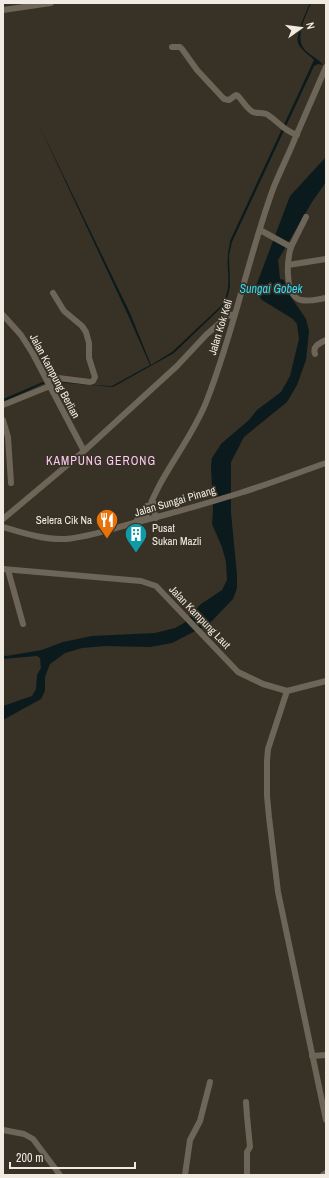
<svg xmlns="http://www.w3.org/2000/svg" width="329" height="1178" viewBox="0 0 329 1178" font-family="'Archivo Narrow',sans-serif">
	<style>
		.water { fill: #0b1a1d }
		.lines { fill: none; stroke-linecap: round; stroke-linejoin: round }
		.minor { stroke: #6d6558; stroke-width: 6 }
		.labels { text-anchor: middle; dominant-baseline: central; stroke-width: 3.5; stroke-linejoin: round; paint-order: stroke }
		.street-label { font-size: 11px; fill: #efebe3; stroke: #383125 }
		.poi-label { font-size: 11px; fill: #efebe3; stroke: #383125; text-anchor: end }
		.water-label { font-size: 12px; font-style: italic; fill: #2edcf6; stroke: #383125 }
		.neighbourhood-label { font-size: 12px; letter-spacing: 1px; fill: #fdcaf5; stroke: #383125 }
	</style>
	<rect width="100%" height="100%" fill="#383125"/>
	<g class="water">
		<path d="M 310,3 L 311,3 C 306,16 293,39 306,51 C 310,55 320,60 323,65 L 318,64 L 314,66 L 232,242 L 229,255 L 230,286 L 228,295 L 224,305 L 174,353 L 113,387 L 56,382 L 54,381 L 56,379 L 92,385 L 112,386 L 150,365 L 128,315 L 38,123 L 130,313 L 151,365 L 172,352 L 222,305 C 233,285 226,274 228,254 C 228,250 230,245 230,241 L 314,60 C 309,55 301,50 298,43 C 295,34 306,13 310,3 Z"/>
		<path d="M 326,157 L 326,182 L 312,202 L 278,260 L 280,279 L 284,280 L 289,294 L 306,319 L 309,331 L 306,360 L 297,385 L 287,402 L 244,437 L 231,462 L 231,513 L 237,575 L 237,588 L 233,599 L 209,624 L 172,643 L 150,647 L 105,646 L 82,648 L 65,653 L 50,664 L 45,677 L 45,691 L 41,699 L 3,720 L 3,706 L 32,696 L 36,689 L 37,675 L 41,668 L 40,658 L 37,656 L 3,659 L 3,655 L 6,656 L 42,650 L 63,642 L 92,636 L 155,633 L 175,628 L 184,623 L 201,604 L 222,590 L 227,580 L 226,562 L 222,547 L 212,524 L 213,510 L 211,466 L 212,458 L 221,444 L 249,420 L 257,410 L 281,392 L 290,376 L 299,339 L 297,324 L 293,319 L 262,300 L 256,292 L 256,286 L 290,196 Z"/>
		<path d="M 43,382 L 45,383 L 3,402 L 3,399 Z"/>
	</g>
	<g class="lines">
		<g class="minor">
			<path d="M 3,10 L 51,3"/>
			<path d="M 172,47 L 180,47 L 182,49 L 197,70 L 224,99 L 229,100 L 236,95 L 238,96 C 243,101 247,109 253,112 C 258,114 264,112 268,115 C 280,123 283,130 297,135"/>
			<path d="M 260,230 L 291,247 C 287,260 284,296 301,300 C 309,302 319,299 326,298"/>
			<path d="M 291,247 L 306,217"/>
			<path d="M 288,265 L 326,259"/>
			<path d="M 3,315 L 21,335 L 33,354 L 84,451"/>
			<path d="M 315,354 C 312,346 320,343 326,340"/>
			<path d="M 47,380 L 58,378 L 90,382 L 93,381 L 95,377 L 89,358 L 89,343 L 86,332 L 82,326 L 64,311 L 53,293"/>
			<path d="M 3,405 L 50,386"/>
			<path d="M 3,420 L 8,437 L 11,483"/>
			<path d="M 153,502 L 153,508 L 156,518"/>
			<path d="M 3,519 L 84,451 L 177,366 L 206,335 L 222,321 L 228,316 L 235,314"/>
			<path d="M 145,520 C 157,477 191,442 207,400 C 234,331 248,258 273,189 C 280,171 289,154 296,136 C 306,113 316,90 326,67"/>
			<path d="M 135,523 L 147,506"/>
			<path d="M 3,527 C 23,533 45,540 66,539 C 89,537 112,529 134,523 C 169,514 205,504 240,493 C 269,484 297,473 326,463"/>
			<path d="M 3,569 L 141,581 L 156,586 L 238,672 L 263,684 L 287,691 L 326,681"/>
			<path d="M 8,570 L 23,624"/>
			<path d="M 287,691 L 268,749 L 267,761 L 267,796 L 269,817 L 278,892 L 326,1120"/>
			<path d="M 312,1056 L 326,1055"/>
			<path d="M 246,1102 L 247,1116 L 250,1147 L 247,1152 L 247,1175"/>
			<path d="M 3,1130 L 24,1134 L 33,1139 L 60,1175"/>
			<path d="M 185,1175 L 190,1140 L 200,1121 L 210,1082"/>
			<path d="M 323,1175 L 326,1173"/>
		</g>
	</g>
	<defs>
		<g id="restaurant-pin" transform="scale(1.15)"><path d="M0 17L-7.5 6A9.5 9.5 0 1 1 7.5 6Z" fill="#e8710a" stroke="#383125"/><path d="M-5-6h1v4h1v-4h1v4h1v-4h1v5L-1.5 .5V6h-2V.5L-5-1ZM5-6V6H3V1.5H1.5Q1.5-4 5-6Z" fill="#fff"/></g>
		<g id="building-pin" transform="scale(1.15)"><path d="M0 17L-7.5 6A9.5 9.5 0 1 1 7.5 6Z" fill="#0f9aa8" stroke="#383125"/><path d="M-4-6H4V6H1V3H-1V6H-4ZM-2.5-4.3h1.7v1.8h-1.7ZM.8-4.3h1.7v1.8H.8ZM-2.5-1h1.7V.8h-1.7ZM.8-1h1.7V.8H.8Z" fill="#fff"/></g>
	</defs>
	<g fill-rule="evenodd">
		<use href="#restaurant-pin" x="107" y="520"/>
		<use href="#building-pin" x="136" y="534"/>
	</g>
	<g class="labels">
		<g class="street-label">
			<text transform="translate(220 327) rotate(-73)">Jalan Kok Keli</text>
			<text transform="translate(55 376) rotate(62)">Jalan Kampung Berlian</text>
			<text transform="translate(175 501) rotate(-16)">Jalan Sungai Pinang</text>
			<text transform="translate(200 617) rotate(46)">Jalan Kampung Laut</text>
		</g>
		<g class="poi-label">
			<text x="92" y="520">Selera Cik Na</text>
			<text x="152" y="528" text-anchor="start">Pusat<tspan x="152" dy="13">Sukan Mazli</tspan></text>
		</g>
		<g class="water-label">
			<text x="271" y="289">Sungai Gobek</text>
		</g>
		<g class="neighbourhood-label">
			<text x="101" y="461">KAMPUNG GERONG</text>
		</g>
	</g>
	<rect width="329" height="1178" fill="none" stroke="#efebe3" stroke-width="8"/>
	<g transform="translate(301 28) rotate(76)" stroke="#383125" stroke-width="3" paint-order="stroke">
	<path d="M0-3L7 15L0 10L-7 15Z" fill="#efebe3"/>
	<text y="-6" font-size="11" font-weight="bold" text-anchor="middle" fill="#efebe3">N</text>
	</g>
	<path d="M10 1162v6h125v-6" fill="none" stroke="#efebe3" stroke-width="2"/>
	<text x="16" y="1162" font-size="12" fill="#efebe3" stroke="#383125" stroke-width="3" paint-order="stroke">200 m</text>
</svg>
